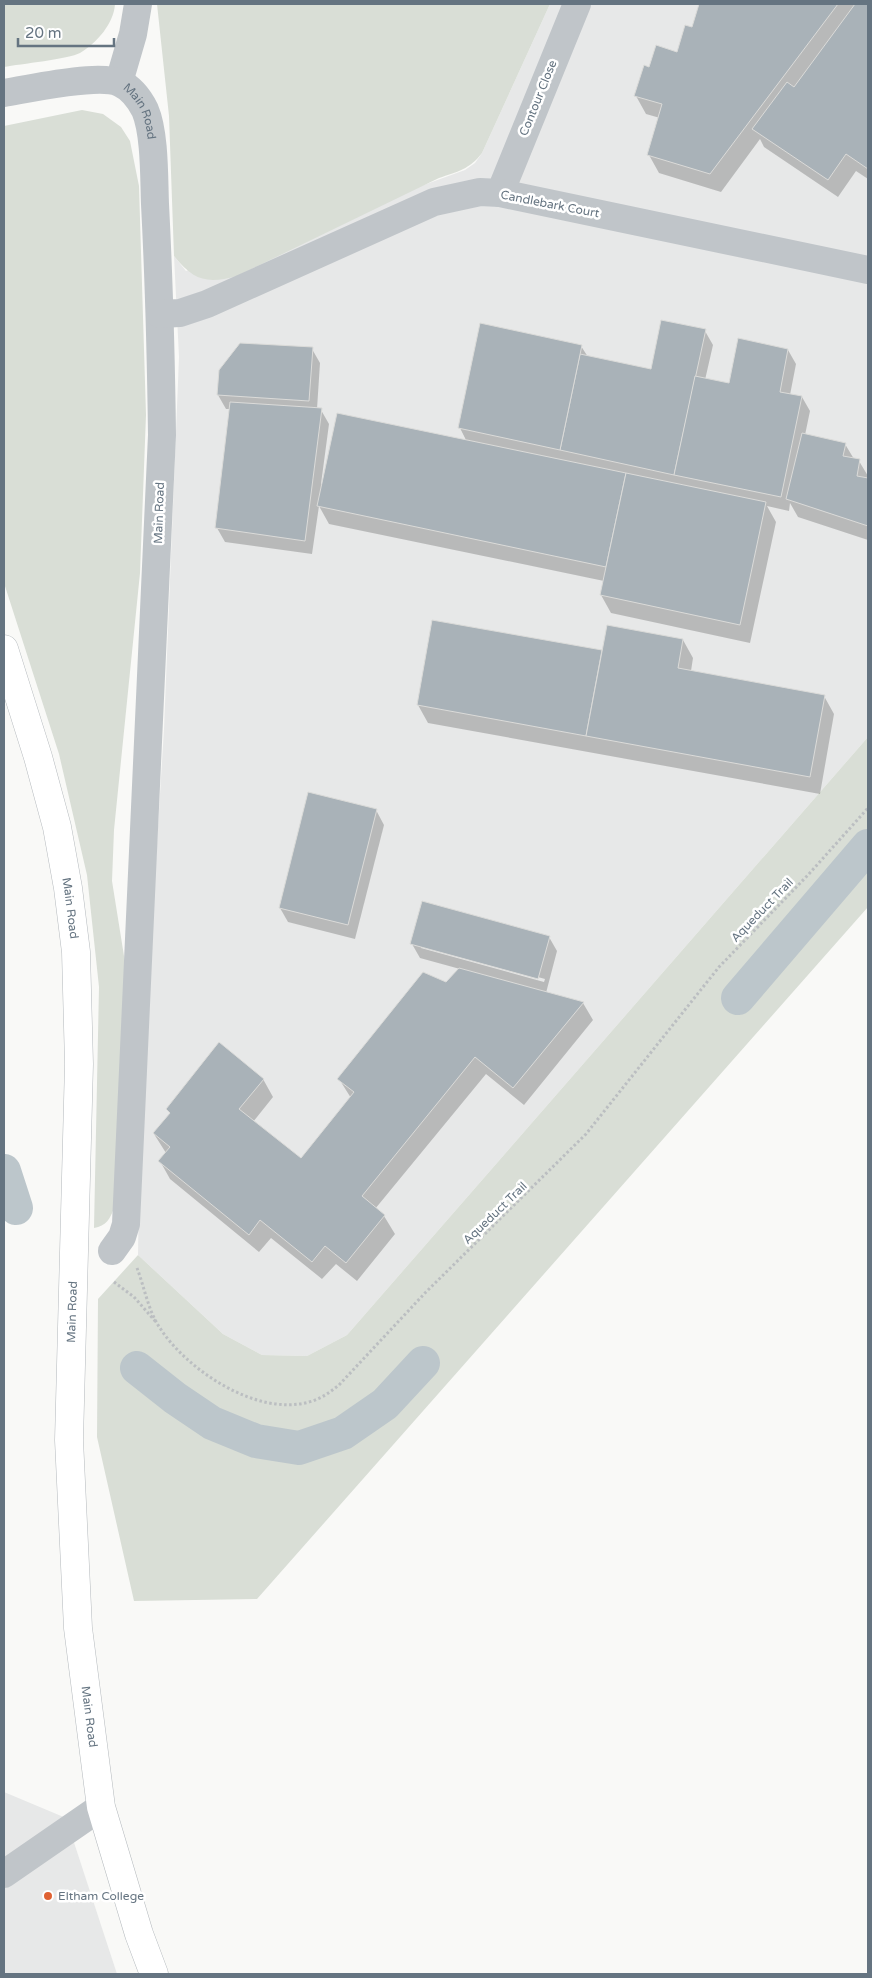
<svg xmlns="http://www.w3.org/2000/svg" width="872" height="1978" viewBox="0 0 872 1978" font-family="'Varela Round',sans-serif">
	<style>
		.built { fill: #e7e8e8 }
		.green { fill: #d9ded6 }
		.shadow { fill: #0003; fill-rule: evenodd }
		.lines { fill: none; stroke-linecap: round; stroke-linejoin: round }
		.canal { stroke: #bcc6cb; stroke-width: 34 }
		.building { fill: #a9b2b8; stroke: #dbdbd9 }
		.major-casing { stroke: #b4b9bd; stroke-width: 29 }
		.path { stroke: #bbbec1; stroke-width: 3; stroke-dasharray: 2.5 2.5; stroke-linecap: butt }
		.minor { stroke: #c0c5c9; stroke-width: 28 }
		.major { stroke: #fff; stroke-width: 28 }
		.poi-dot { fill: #df6132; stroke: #fff; stroke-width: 2 }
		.labels { text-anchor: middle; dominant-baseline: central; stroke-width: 5; stroke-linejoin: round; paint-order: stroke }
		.street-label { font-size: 12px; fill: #657481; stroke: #fff }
		.poi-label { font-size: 12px; fill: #657481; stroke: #fff; text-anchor: start }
	</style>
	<rect width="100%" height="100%" fill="#f9f9f7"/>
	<g class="built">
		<path d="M 550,4 L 868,4 L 868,737 L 347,1335 L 307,1356 L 262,1355 L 223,1334 L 138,1255 L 140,1120 L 164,729 L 179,357 L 174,256 L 186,271 L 465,170 L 475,163 L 482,153 Z"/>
		<path d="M 4,1792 L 66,1818 L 117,1974 L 4,1974 Z"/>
	</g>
	<g class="green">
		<path d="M 4,4 L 115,4 C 114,23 97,43 80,53 C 69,59 20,64 4,67 Z"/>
		<path d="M 157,4 L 550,4 L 482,153 C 470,169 457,172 439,178 L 237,276 C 207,284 194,281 174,256 L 169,116 Z"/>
		<path d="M 82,110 L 103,114 L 121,127 L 130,141 L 139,186 L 146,415 L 140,573 L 114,830 L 112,881 L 124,956 L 126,1011 L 114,1208 C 110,1219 106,1226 94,1228 L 99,987 L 87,875 L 59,754 L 4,583 L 4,126 Z"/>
		<path d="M 868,737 L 868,907 L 257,1599 L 134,1601 L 97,1437 L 98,1299 L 138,1255 L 223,1334 L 262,1355 L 307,1356 L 347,1335 Z"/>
	</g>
	<g class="shadow">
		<path d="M 700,4 L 868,4 L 868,179 L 856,171 L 838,197 L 764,147 L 760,139 L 721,192 L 659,173 L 649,155 L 660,118 L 646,114 L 636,96 L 650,68 L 678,53 L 692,29 Z"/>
		<path d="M 705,331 L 713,345 L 705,380 L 730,385 L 788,350 L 796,364 L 790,395 L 802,397 L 810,411 L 805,435 L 845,444 L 854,459 L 859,461 L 868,476 L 868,540 L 798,517 L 790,503 L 789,511 L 767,506 L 776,522 L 750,643 L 611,613 L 601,595 L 604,581 L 329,524 L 319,506 L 312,554 L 225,542 L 217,528 L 231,409 L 226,409 L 218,395 L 312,349 L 320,363 L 317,409 L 321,410 L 329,424 L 321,484 L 323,484 L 467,442 L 460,428 L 581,346 L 588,357 L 651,371 Z"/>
		<path d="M 433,622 L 603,652 L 683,640 L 693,658 L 691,671 L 824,696 L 834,714 L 820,794 L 428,723 L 418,705 Z"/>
		<path d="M 376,810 L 384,825 L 355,939 L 288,922 L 280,908 Z"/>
		<path d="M 549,937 L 557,951 L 546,993 L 583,1003 L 593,1020 L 524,1105 L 486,1074 L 375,1209 L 384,1216 L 395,1234 L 357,1281 L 336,1264 L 322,1279 L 271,1238 L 259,1252 L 170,1179 L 160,1161 L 166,1153 L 154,1134 L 170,1114 L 167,1109 L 263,1079 L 273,1097 L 253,1122 L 301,1160 L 351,1098 L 339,1079 L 446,984 L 460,969 L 420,958 L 412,944 ZM 421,945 L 545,979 L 544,982 L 421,948 Z"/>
	</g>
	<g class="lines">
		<g class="canal">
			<path d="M 738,998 L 868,846"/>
			<path d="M 4,1171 L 16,1208"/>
			<path d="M 137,1368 L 175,1398 L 212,1423 L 256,1441 L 299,1448 L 343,1433 L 385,1404 L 423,1363"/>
		</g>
	</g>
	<g class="building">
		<path d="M 699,4 L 838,4 L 710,174 L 647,155 L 662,104 L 634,96 L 644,65 L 649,67 L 656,45 L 677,52 L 685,25 L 692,27 Z"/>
		<path d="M 855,4 L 868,4 L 868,169 L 846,154 L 828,180 L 752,129 L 787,82 L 794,87 Z"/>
		<path d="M 661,320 L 706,329 L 674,475 L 560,450 L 580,354 L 651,369 Z"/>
		<path d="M 480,323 L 582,345 L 560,450 L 458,428 Z"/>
		<path d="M 738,338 L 788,349 L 780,392 L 802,396 L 781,497 L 674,475 L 695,376 L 729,383 Z"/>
		<path d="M 240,343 L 313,347 L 309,401 L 217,395 L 219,370 Z"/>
		<path d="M 230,402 L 322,408 L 305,541 L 215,528 Z"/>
		<path d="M 337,413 L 626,473 L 606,567 L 317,506 Z"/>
		<path d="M 802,433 L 846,443 L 843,456 L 860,459 L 857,476 L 868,478 L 868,526 L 786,499 Z"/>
		<path d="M 626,473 L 766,502 L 740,625 L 600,595 Z"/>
		<path d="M 432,620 L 602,650 L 586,736 L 417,705 Z"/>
		<path d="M 607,625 L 683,639 L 678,668 L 825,695 L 810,777 L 586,736 Z"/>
		<path d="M 308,792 L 377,809 L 348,925 L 279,908 Z"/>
		<path d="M 422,901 L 550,936 L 538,979 L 410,944 Z"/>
		<path d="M 459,968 L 584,1002 L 513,1088 L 475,1057 L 362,1196 L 385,1215 L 346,1263 L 325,1246 L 312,1262 L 260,1220 L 249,1235 L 158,1161 L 170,1147 L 153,1133 L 170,1113 L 166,1109 L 219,1042 L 264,1079 L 239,1109 L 301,1158 L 354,1092 L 337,1079 L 423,972 L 446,982 Z"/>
	</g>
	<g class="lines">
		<g class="major-casing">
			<g id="major">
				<path id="s2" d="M 4,649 L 38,757 L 57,827 L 68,888 L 76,952 L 79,1064 L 69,1440 L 78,1628 L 101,1807 L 139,1934 L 154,1974"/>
			</g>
		</g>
		<g class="path">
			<path d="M 137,1268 C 144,1286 148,1309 158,1325 C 185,1369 256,1417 309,1402 C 321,1399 330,1392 339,1385 L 425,1293 L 586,1134 L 719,967 L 808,875 L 868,808"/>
			<path d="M 114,1282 L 134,1297 L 156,1322"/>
		</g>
		<g class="minor">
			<path d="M 119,82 L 133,34 L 138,4"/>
			<path id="s1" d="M 4,93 C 28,89 99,73 120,83 C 131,88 140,100 145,110 C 155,133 154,179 155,204 C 159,281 161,358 162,435 L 126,1224 L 122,1237 L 112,1251"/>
			<path d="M 500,193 L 577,4"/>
			<path d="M 160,314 L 180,313 L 207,304 L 434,202 L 480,192 L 500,193 L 868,270"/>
			<path d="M 4,1874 L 101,1807"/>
		</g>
		<use href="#major" class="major"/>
	</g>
	<circle class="poi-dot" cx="48" cy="1896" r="5"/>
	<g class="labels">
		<g class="street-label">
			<text transform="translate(538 98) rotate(-68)">Contour Close</text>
			<text stroke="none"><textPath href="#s1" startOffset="154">Main Road</textPath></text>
			<text transform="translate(550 204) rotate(11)">Candlebark Court</text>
			<text transform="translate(159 513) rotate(-88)">Main Road</text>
			<text stroke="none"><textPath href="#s2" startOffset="268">Main Road</textPath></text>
			<text transform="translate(762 910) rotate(-46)">Aqueduct Trail</text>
			<text transform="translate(495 1213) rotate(-44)">Aqueduct Trail</text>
			<text transform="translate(72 1312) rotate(-88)">Main Road</text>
			<text stroke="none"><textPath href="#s2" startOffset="1078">Main Road</textPath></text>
		</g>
		<g class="poi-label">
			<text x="58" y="1896">Eltham College</text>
		</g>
	</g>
	<rect width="872" height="1978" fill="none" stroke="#657481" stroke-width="10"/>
	<path d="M18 38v8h96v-8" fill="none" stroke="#657481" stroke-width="2.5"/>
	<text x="25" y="38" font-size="15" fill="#657481" stroke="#ffffff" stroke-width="4" paint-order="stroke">20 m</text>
</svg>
